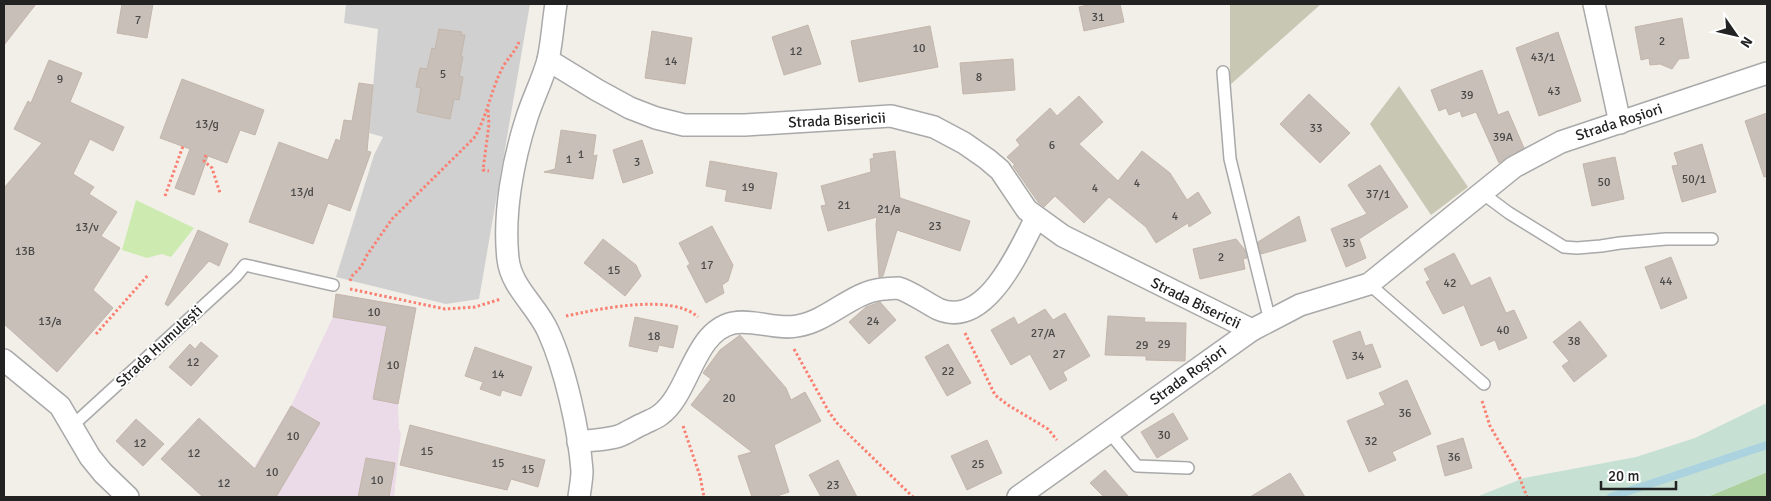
<svg xmlns="http://www.w3.org/2000/svg" width="1771" height="501" viewBox="0 0 1771 501" font-family="Signika,sans-serif">
	<style>
		.industrial { fill: #ebdbe8 }
		.religious { fill: #d0d0d0 }
		.construction { fill: #c7c7b4 }
		.grass { fill: #cdebb0 }
		.forest { fill: #add19e }
		.wetland { fill: #c6e0d4 }
		.lines { fill: none; stroke-linecap: round; stroke-linejoin: round }
		.stream { stroke: #aad3df; stroke-width: 8 }
		.building { fill: #c7bfb8; stroke: #c4b6ab }
		.lane-casing { stroke: #a9a9a9; stroke-width: 14 }
		.street-casing { stroke: #a9a9a9; stroke-width: 24 }
		.path { stroke: #fa8072; stroke-width: 3; stroke-dasharray: 2.5 2.5; stroke-linecap: butt }
		.lane { stroke: #fff; stroke-width: 11 }
		.street { stroke: #fff; stroke-width: 21 }
		.labels { text-anchor: middle; dominant-baseline: central; stroke-width: 4; stroke-linejoin: round; paint-order: stroke }
		.number-label { font-size: 12px; fill: #4b4948 }
		.street-label { font-size: 15px; fill: #222; stroke: #fff }
	</style>
	<rect width="100%" height="100%" fill="#f2efe9"/>
	<path class="industrial" d="M 336,294 L 416,308 L 398,404 L 399,429 L 401,433 L 394,497 L 236,497 L 291,406 L 333,317 Z"/>
	<path class="religious" d="M 346,4 L 530,4 L 479,299 L 446,304 L 336,277 L 374,155 L 383,137 L 369,133 L 378,29 L 344,23 Z"/>
	<g class="construction">
		<path d="M 1230,4 L 1321,4 L 1230,85 Z"/>
		<path d="M 1399,86 L 1468,187 L 1431,215 L 1370,124 Z"/>
	</g>
	<path class="grass" d="M 136,200 L 194,228 L 171,257 L 162,254 L 147,258 L 122,250 Z"/>
	<path class="forest" d="M 1767,472 L 1767,497 L 1707,497 Z"/>
	<path class="wetland" d="M 1767,403 L 1767,472 L 1707,497 L 1476,497 L 1524,478 L 1636,457 L 1695,438 Z"/>
	<g class="lines">
		<path class="stream" d="M 1611,497 L 1767,445"/>
	</g>
	<g class="building">
		<path d="M 4,4 L 36,4 L 4,45 Z"/>
		<path d="M 122,4 L 153,4 L 147,38 L 117,33 Z"/>
		<path d="M 1092,4 L 1120,4 L 1124,22 L 1084,31 L 1079,7 Z"/>
		<path d="M 1682,18 L 1689,58 L 1679,59 L 1672,69 L 1660,64 L 1650,65 L 1649,58 L 1641,60 L 1635,27 Z"/>
		<path d="M 808,25 L 821,64 L 784,75 L 772,37 Z"/>
		<path d="M 930,26 L 938,67 L 859,82 L 851,41 Z"/>
		<path d="M 439,29 L 462,32 L 461,35 L 465,35 L 461,56 L 463,57 L 459,76 L 463,77 L 459,100 L 454,99 L 450,119 L 417,112 L 421,88 L 416,87 L 420,68 L 427,69 L 432,48 L 435,49 Z"/>
		<path d="M 652,31 L 692,38 L 685,84 L 645,78 Z"/>
		<path d="M 1558,32 L 1581,101 L 1539,116 L 1516,48 Z"/>
		<path d="M 1013,59 L 1015,90 L 963,94 L 960,63 Z"/>
		<path d="M 49,60 L 82,73 L 70,102 L 124,127 L 113,151 L 90,139 L 73,174 L 94,187 L 89,194 L 117,212 L 101,236 L 120,248 L 93,290 L 113,308 L 57,372 L 4,324 L 4,188 L 42,143 L 14,129 L 28,101 L 31,103 Z"/>
		<path d="M 1482,70 L 1498,115 L 1508,111 L 1524,148 L 1499,163 L 1476,112 L 1462,117 L 1460,111 L 1449,115 L 1446,108 L 1439,111 L 1431,90 Z"/>
		<path d="M 182,79 L 264,110 L 255,135 L 240,130 L 227,163 L 208,156 L 194,195 L 175,188 L 190,149 L 160,138 Z"/>
		<path d="M 359,83 L 373,85 L 367,151 L 371,152 L 350,211 L 328,203 L 313,244 L 249,222 L 279,142 L 328,160 L 336,139 L 340,141 L 344,120 L 352,121 Z"/>
		<path d="M 1309,94 L 1350,133 L 1320,163 L 1280,124 Z"/>
		<path d="M 1079,96 L 1103,122 L 1079,144 L 1118,181 L 1142,151 L 1170,173 L 1187,200 L 1198,192 L 1211,213 L 1189,227 L 1188,223 L 1156,243 L 1146,227 L 1109,197 L 1084,223 L 1055,196 L 1044,207 L 1038,202 L 1013,166 L 1015,165 L 1007,157 L 1020,145 L 1016,140 L 1050,108 L 1057,116 Z"/>
		<path d="M 1767,113 L 1767,176 L 1764,177 L 1745,121 Z"/>
		<path d="M 561,130 L 596,135 L 593,156 L 597,155 L 593,179 L 544,172 L 555,169 Z"/>
		<path d="M 642,140 L 653,173 L 623,183 L 613,150 Z"/>
		<path d="M 1702,144 L 1716,192 L 1682,202 L 1672,166 L 1678,165 L 1674,153 Z"/>
		<path d="M 895,151 L 900,198 L 970,221 L 960,251 L 897,230 L 883,276 L 879,277 L 876,224 L 877,217 L 828,231 L 821,206 L 826,205 L 821,186 L 871,172 L 870,159 L 874,158 L 873,154 Z"/>
		<path d="M 1615,157 L 1624,199 L 1592,206 L 1583,164 Z"/>
		<path d="M 710,161 L 777,173 L 771,209 L 725,201 L 727,190 L 706,186 Z"/>
		<path d="M 1380,165 L 1408,207 L 1359,239 L 1366,258 L 1346,267 L 1331,229 L 1367,214 L 1348,185 Z"/>
		<path d="M 1299,216 L 1306,241 L 1261,254 L 1258,242 Z"/>
		<path d="M 712,226 L 733,265 L 728,281 L 722,285 L 724,293 L 706,303 L 687,266 L 690,264 L 679,243 Z"/>
		<path d="M 198,230 L 228,244 L 219,266 L 209,261 L 168,306 L 165,304 Z"/>
		<path d="M 603,239 L 636,265 L 641,276 L 625,296 L 584,263 Z"/>
		<path d="M 1236,239 L 1245,250 L 1247,258 L 1243,259 L 1245,269 L 1200,279 L 1193,249 Z"/>
		<path d="M 1454,253 L 1471,286 L 1490,277 L 1506,313 L 1514,310 L 1527,338 L 1499,350 L 1495,340 L 1481,346 L 1464,305 L 1443,314 L 1426,282 L 1430,280 L 1424,269 Z"/>
		<path d="M 1671,257 L 1687,298 L 1661,309 L 1645,267 Z"/>
		<path d="M 336,294 L 416,308 L 398,404 L 373,399 L 387,326 L 333,317 Z"/>
		<path d="M 880,302 L 896,320 L 869,344 L 849,322 L 866,307 Z"/>
		<path d="M 1045,309 L 1053,320 L 1065,313 L 1090,356 L 1063,372 L 1067,380 L 1050,390 L 1030,354 L 1011,365 L 991,330 L 1014,317 L 1018,325 Z"/>
		<path d="M 1108,316 L 1145,318 L 1144,322 L 1186,323 L 1185,361 L 1146,360 L 1146,356 L 1105,355 Z"/>
		<path d="M 635,317 L 678,326 L 673,348 L 659,345 L 657,352 L 629,346 Z"/>
		<path d="M 1580,321 L 1607,356 L 1574,382 L 1562,366 L 1569,361 L 1553,342 Z"/>
		<path d="M 1360,331 L 1365,346 L 1372,344 L 1381,367 L 1347,379 L 1333,341 Z"/>
		<path d="M 740,335 L 786,388 L 791,400 L 805,392 L 821,421 L 774,445 L 789,492 L 774,497 L 752,497 L 738,456 L 752,452 L 691,405 L 711,379 L 703,373 L 720,350 Z"/>
		<path d="M 201,342 L 218,356 L 191,386 L 169,367 L 190,344 L 195,349 Z"/>
		<path d="M 948,344 L 971,383 L 947,396 L 925,357 Z"/>
		<path d="M 475,347 L 532,367 L 521,396 L 502,390 L 500,396 L 480,389 L 483,382 L 465,376 Z"/>
		<path d="M 1407,380 L 1431,434 L 1392,452 L 1396,460 L 1369,472 L 1347,421 L 1385,405 L 1379,393 Z"/>
		<path d="M 291,406 L 320,423 L 276,497 L 203,497 L 161,459 L 199,418 L 255,469 Z"/>
		<path d="M 1173,413 L 1188,439 L 1157,458 L 1141,432 Z"/>
		<path d="M 136,419 L 164,444 L 143,466 L 116,441 Z"/>
		<path d="M 410,425 L 545,460 L 538,487 L 511,479 L 507,490 L 400,465 Z"/>
		<path d="M 1463,438 L 1472,468 L 1445,476 L 1437,446 Z"/>
		<path d="M 987,440 L 1002,473 L 967,490 L 951,456 Z"/>
		<path d="M 366,458 L 395,463 L 389,497 L 358,497 Z"/>
		<path d="M 838,460 L 857,497 L 821,497 L 809,475 Z"/>
		<path d="M 1105,470 L 1129,497 L 1104,497 L 1090,483 Z"/>
		<path d="M 1290,473 L 1305,497 L 1250,497 Z"/>
	</g>
	<g class="lines">
		<g class="lane-casing">
			<g id="lane">
				<path d="M 1223,72 L 1230,159 L 1270,321"/>
				<path d="M 1482,193 L 1509,213 L 1564,247 L 1577,248 L 1601,246 L 1620,243 L 1666,239 L 1712,239"/>
				<path d="M 1369,284 L 1484,384"/>
				<path d="M 72,426 L 236,276 L 245,265 L 333,285"/>
				<path d="M 1109,432 L 1137,466 L 1188,468"/>
			</g>
		</g>
		<g class="street-casing">
			<g id="street">
				<path d="M 556,4 C 553,22 552,42 548,60 C 543,79 533,98 527,117 C 513,160 503,214 508,259 C 511,287 537,306 548,331 C 565,368 579,430 582,471 C 582,479 580,489 579,497"/>
				<path d="M 1594,4 L 1620,123"/>
				<path d="M 548,60 L 597,90 L 630,108 L 656,118 L 684,125 L 745,125 L 891,116 L 934,127 L 964,143 L 987,159 L 1000,170 L 1027,210 L 1063,236 L 1252,330"/>
				<path d="M 4,360 L 60,406 L 90,457 L 103,473 L 128,497"/>
				<path d="M 578,442 C 591,440 607,440 619,436 C 627,433 635,427 643,424 C 648,421 655,419 660,415 C 690,393 693,332 733,323 C 754,319 776,330 797,326 C 829,321 851,292 883,289 C 887,289 893,288 898,288 C 910,291 926,303 938,309 C 986,330 1019,250 1036,218"/>
				<path d="M 1018,497 L 1252,330 L 1300,305 L 1369,284 L 1514,167 L 1561,142 L 1767,73"/>
			</g>
		</g>
		<g class="path">
			<path d="M 488,110 L 489,124 L 483,170 L 489,171"/>
			<path d="M 206,155 L 204,161 L 212,168 L 220,193"/>
			<path d="M 165,196 L 183,146"/>
			<path d="M 350,281 L 352,276 L 361,267 L 367,255 L 392,219 L 474,138 C 488,115 491,88 504,65 C 509,57 515,52 519,42"/>
			<path d="M 350,289 L 445,309 L 475,307 L 501,299"/>
			<path d="M 566,316 C 599,309 671,293 698,317"/>
			<path d="M 965,333 L 995,395 L 1008,405 L 1048,429 L 1057,440"/>
			<path d="M 96,334 L 149,274"/>
			<path d="M 794,349 L 829,412 L 837,423 L 913,497"/>
			<path d="M 1482,401 L 1490,426 L 1519,476 L 1527,497"/>
			<path d="M 683,426 L 700,476 L 704,497"/>
		</g>
		<use href="#lane" class="lane"/>
		<use href="#street" class="street"/>
	</g>
	<g class="labels">
		<g class="number-label">
			<text x="1098" y="17">31</text>
			<text x="138" y="20">7</text>
			<text x="1662" y="41">2</text>
			<text x="919" y="48">10</text>
			<text x="796" y="51">12</text>
			<text x="1543" y="57">43/1</text>
			<text x="671" y="61">14</text>
			<text x="443" y="74">5</text>
			<text x="979" y="77">8</text>
			<text x="60" y="79">9</text>
			<text x="1554" y="91">43</text>
			<text x="1467" y="95">39</text>
			<text x="207" y="124">13/g</text>
			<text x="1316" y="128">33</text>
			<text x="1503" y="137">39A</text>
			<text x="1052" y="145">6</text>
			<text x="581" y="154">1</text>
			<text x="569" y="159">1</text>
			<text x="637" y="162">3</text>
			<text x="1694" y="179">50/1</text>
			<text x="1604" y="182">50</text>
			<text x="1137" y="183">4</text>
			<text x="748" y="187">19</text>
			<text x="1095" y="188">4</text>
			<text x="302" y="192">13/d</text>
			<text x="1378" y="194">37/1</text>
			<text x="844" y="205">21</text>
			<text x="889" y="209">21/a</text>
			<text x="1175" y="216">4</text>
			<text x="935" y="226">23</text>
			<text x="87" y="227">13/v</text>
			<text x="1349" y="243">35</text>
			<text x="25" y="251">13B</text>
			<text x="1221" y="257">2</text>
			<text x="707" y="265">17</text>
			<text x="614" y="270">15</text>
			<text x="1666" y="281">44</text>
			<text x="1450" y="283">42</text>
			<text x="374" y="312">10</text>
			<text x="50" y="321">13/a</text>
			<text x="873" y="321">24</text>
			<text x="1503" y="330">40</text>
			<text x="1043" y="333">27/A</text>
			<text x="654" y="336">18</text>
			<text x="1574" y="341">38</text>
			<text x="1164" y="344">29</text>
			<text x="1142" y="345">29</text>
			<text x="1059" y="354">27</text>
			<text x="1358" y="356">34</text>
			<text x="193" y="362">12</text>
			<text x="393" y="365">10</text>
			<text x="948" y="371">22</text>
			<text x="498" y="374">14</text>
			<text x="729" y="398">20</text>
			<text x="1405" y="413">36</text>
			<text x="1164" y="435">30</text>
			<text x="293" y="436">10</text>
			<text x="1371" y="441">32</text>
			<text x="140" y="443">12</text>
			<text x="427" y="451">15</text>
			<text x="194" y="453">12</text>
			<text x="1454" y="457">36</text>
			<text x="498" y="463">15</text>
			<text x="978" y="464">25</text>
			<text x="528" y="469">15</text>
			<text x="272" y="472">10</text>
			<text x="377" y="480">10</text>
			<text x="224" y="483">12</text>
			<text x="833" y="485">23</text>
		</g>
		<g class="street-label">
			<text transform="translate(837 120) rotate(-3)">Strada Bisericii</text>
			<text transform="translate(1619 122) rotate(-18)">Strada Roșiori</text>
			<text transform="translate(1196 303) rotate(26)">Strada Bisericii</text>
			<text transform="translate(159 346) rotate(-43)">Strada Humulești</text>
			<text transform="translate(1188 375) rotate(-36)">Strada Roșiori</text>
		</g>
	</g>
	<rect width="1771" height="501" fill="none" stroke="#222222" stroke-width="10"/>
	<g transform="translate(1736 35) rotate(124)" stroke="#ffffff" stroke-width="4" paint-order="stroke">
	<path d="M0-4L9 19L0 12L-9 19Z" fill="#222222"/>
	<text y="-8" font-size="14" font-weight="bold" text-anchor="middle" fill="#222222">N</text>
	</g>
	<path d="M1601 481v8h75v-8" fill="none" stroke="#222222" stroke-width="2.5"/>
	<text x="1608" y="481" font-size="15" fill="#222222" stroke="#ffffff" stroke-width="4" paint-order="stroke">20 m</text>
</svg>
